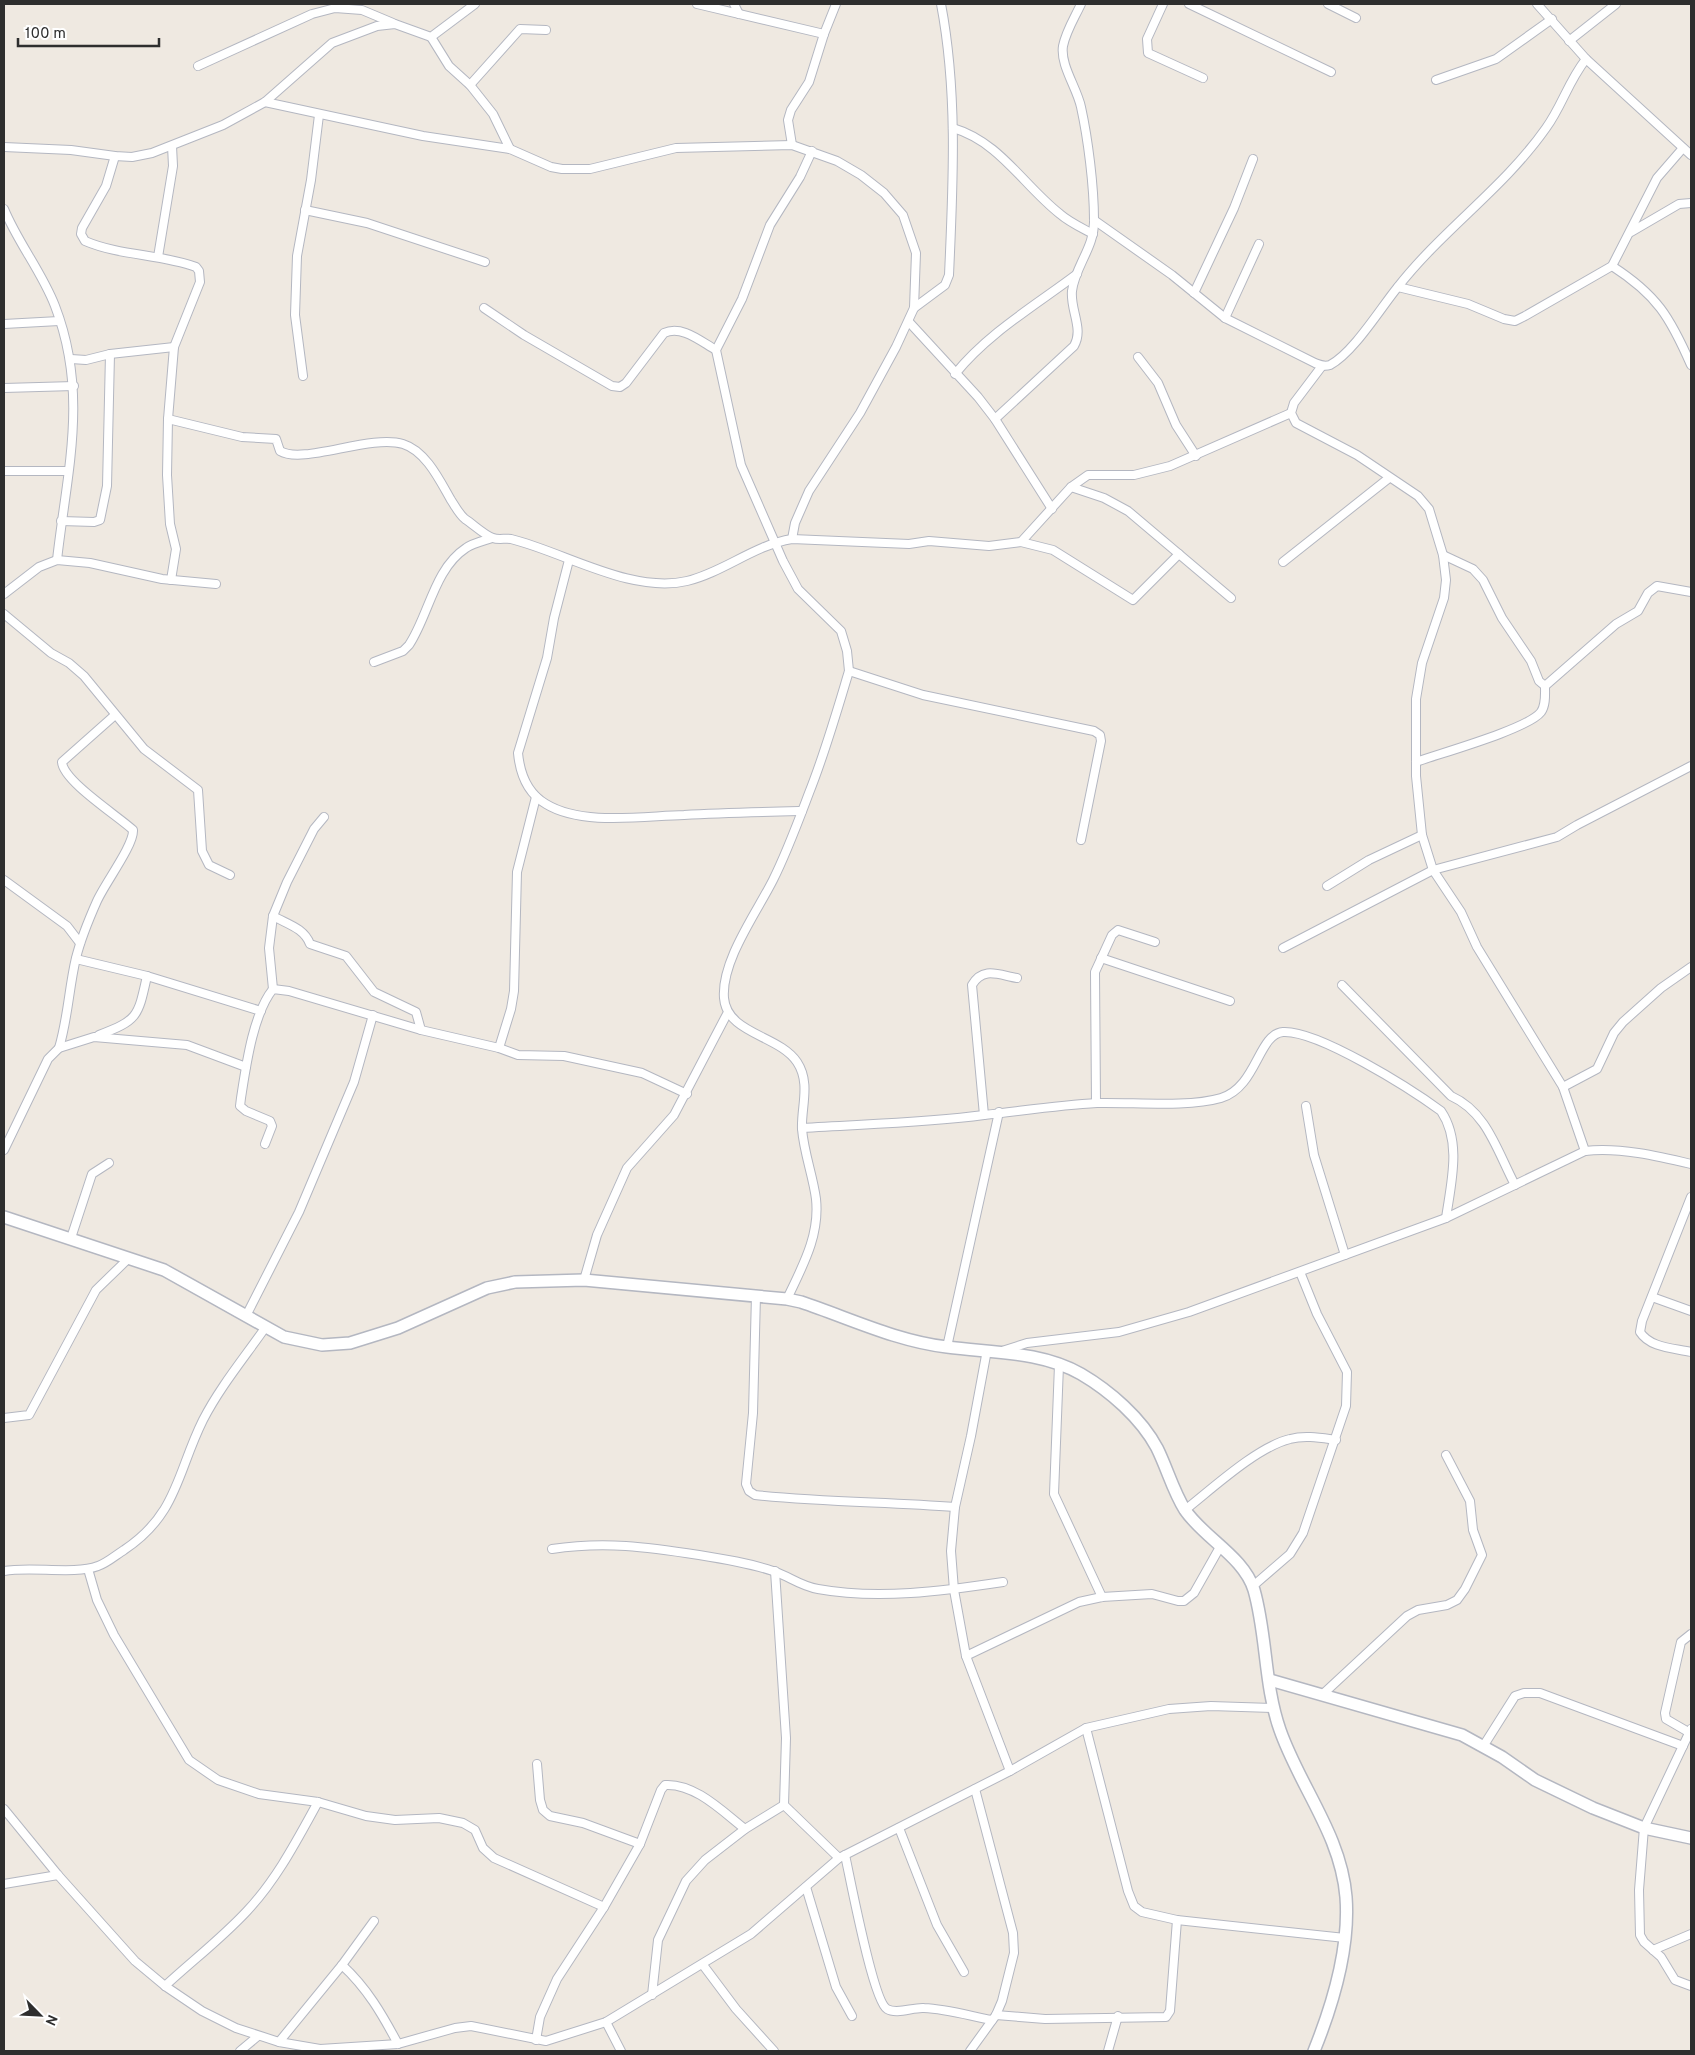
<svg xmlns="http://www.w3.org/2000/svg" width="1695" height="2055" viewBox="0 0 1695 2055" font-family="Overpass,sans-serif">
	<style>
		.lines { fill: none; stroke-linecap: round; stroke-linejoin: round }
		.street-casing { stroke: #b4b7c1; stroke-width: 10 }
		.secondary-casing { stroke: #b4b7c1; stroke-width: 14 }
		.street { stroke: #fff; stroke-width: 8 }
		.secondary { stroke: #fff; stroke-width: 11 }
	</style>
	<rect width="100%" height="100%" fill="#efe9e1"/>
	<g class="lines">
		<g class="street-casing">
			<g id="street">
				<path d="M 697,4 L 824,34"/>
				<path d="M 734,4 L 739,14"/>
				<path d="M 1163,4 L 1147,39 L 1148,53 L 1203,78"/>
				<path d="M 1189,4 L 1331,72"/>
				<path d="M 1328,4 L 1356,18"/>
				<path d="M 1537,4 L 1586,59 L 1691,155"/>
				<path d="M 431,37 L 449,66 L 470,85 L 493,114 L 510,149"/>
				<path d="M 1569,41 L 1616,4"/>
				<path d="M 198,66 L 312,14 L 335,8 L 362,10 L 393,23"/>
				<path d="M 1436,80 L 1496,59 L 1552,19"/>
				<path d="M 470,85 L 520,29 L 546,30"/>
				<path d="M 265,102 L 423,136 L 510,149 L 551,167 L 562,169 L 590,169 L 676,148 L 792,145 L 837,161 L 861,175 L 884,193 L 903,215 L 916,253 L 914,308 L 896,347 L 860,413 L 809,491 L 795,523 L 792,539"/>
				<path d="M 953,128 C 1000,142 1023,185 1060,214 C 1069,222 1082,228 1093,234"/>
				<path d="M 792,145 L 788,120 L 791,110 L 809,82 L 824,34 L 836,4"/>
				<path d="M 4,147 L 71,150 L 115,156 L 132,157 L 152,153 L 223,125 L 265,102 L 332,43 L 377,26 L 395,24 L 431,37 L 475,4"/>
				<path d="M 115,156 L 106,186 L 82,228 L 81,234 L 85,241 C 120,256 161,254 196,267 L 199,271 L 200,282 L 174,347 L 168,419 L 167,475 L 170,524 L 176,549 L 171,580"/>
				<path d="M 4,209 C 18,243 42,272 55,306 C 89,394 67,471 57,560"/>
				<path d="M 305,210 L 367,223 L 485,262"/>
				<path d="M 1094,220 L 1172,275 L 1225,318 L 1315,363 C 1320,365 1324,367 1330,365 C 1353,353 1380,309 1397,288 C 1442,230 1504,188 1546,128 C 1562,106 1568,82 1586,59"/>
				<path d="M 1631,232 L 1679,204 L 1691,203"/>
				<path d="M 158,257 L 173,166 L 172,146"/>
				<path d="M 1612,266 C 1657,295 1670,317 1691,365"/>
				<path d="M 1398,287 L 1468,304 L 1504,319 L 1515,321 L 1525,316 L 1612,266 L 1657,178 L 1683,148"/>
				<path d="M 1194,293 L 1234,208 L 1253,159"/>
				<path d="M 484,308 L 524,335 L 612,386 L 620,387 L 626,383 L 664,333 C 682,325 700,341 716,350"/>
				<path d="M 914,308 L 945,285 L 949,275 C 953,185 958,93 941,4"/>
				<path d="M 1225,318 L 1259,244"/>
				<path d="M 909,322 L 978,397 L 995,419 L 1052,509"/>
				<path d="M 4,324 L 59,321"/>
				<path d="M 1138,357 L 1158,383 L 1176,425 L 1196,456"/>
				<path d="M 71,359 L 86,360 L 110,354 L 174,347"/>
				<path d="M 1322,366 L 1294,403 L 1291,413 L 1296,423 L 1357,455 L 1418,496 L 1429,509 L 1443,555 L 1446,580 L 1444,598 L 1422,663 L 1416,699 L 1416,776 L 1422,835 L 1433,870 L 1461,912 L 1477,947 L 1563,1087 L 1585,1151"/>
				<path d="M 955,374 C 988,333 1036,305 1077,274"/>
				<path d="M 303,376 L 295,315 L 297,256 L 311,180 L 319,115"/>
				<path d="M 4,388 L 74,386"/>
				<path d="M 168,419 L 242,437 L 276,439 L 280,451 C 303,465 370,434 403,444 C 426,451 440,481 451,500 C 455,506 459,514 465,519 C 473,524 484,535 493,538 C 498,540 506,538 511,539 C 564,552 631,594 687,581 C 724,572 754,545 792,539 L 909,544 L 929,541 L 989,546 L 1021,542 L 1071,487 L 1088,475 L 1134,475 L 1170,466 L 1291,413"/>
				<path d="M 995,419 L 1074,346 C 1084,329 1070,310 1072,291 C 1075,266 1095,247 1094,220 C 1094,186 1088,139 1081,107 C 1077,88 1060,65 1063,46 C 1066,31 1075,17 1081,4"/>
				<path d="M 4,471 L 68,471"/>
				<path d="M 1071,487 L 1104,498 L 1128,511 L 1231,598"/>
				<path d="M 61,521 L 94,522 L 100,520 L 107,486 L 110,354"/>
				<path d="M 1021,542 L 1053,550 L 1133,600 L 1179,554"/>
				<path d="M 1443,555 L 1473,569 L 1483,580 L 1502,618 L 1531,661 L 1539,681 L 1545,686 L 1616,624 L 1638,611 L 1648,593 L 1657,586 L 1691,592"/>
				<path d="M 569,560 L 554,618 L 547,658 L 518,753 C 520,774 527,793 546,804 C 582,826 643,816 684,815 C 723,813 763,812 802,811"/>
				<path d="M 1283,562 L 1389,478"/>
				<path d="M 4,594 L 39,567 L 57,560 L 90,563 L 162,579 L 216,584"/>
				<path d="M 4,614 L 51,653 L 69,663 L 84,676 L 144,749 L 198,790 L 202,851 L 209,865 L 230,875"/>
				<path d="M 374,662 L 403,651 L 409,645 C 429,615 434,569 466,548 C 473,543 483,541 492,538"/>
				<path d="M 849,671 L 923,695 L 1094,731 L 1100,735 L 1101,741 L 1081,840"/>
				<path d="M 1416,762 C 1441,753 1528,729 1541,712 C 1546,705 1545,694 1545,686"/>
				<path d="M 4,880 L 67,926 L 80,943"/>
				<path d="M 1327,886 L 1369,860 L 1422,835"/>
				<path d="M 273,916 C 287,924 304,928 310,944 L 346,956 L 374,992 L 416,1012 L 421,1030"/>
				<path d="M 1283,948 L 1433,870 L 1557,837 L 1577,825 L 1691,766"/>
				<path d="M 1101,958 L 1230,1001"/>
				<path d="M 76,959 L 147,976 L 261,1011"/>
				<path d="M 1342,985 L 1451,1096 C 1487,1112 1497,1151 1515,1185"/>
				<path d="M 273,989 L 269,948 L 273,916 L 287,882 L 314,829 L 324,817"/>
				<path d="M 99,1035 C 138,1020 138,1017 147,976"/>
				<path d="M 59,1048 C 68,1018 69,987 76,958 C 81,938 89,919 97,901 C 105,883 134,845 133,830 C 118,816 63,781 62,762 L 115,715"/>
				<path d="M 499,1048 L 511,1009 L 514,991 L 517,872 L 536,797"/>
				<path d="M 1563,1087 L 1597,1069 L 1614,1033 L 1623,1022 L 1661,988 L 1691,967"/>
				<path d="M 1096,1103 L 1095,972 L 1112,935 L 1118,930 L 1155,942"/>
				<path d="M 1306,1106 L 1314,1155 L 1345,1255"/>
				<path d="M 984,1115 L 972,985 C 983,966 999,975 1017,978"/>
				<path d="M 802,1128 C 862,1124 924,1123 984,1115 C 1021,1111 1059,1105 1097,1103 C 1134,1102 1186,1108 1221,1098 C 1257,1087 1258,1034 1283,1032 C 1318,1030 1411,1089 1441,1111 C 1462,1142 1451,1183 1446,1218"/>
				<path d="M 265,1144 L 272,1126 L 270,1121 L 246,1111 L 240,1106 L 241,1098 C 246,1066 253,1014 273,989 L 289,991 L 421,1030 L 499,1048 L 518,1055 L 564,1056 L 642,1073 L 687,1094"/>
				<path d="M 4,1150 L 48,1059 L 59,1048 L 94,1037 L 187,1045 L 246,1067"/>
				<path d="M 1691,1197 L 1642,1321 L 1640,1332 C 1650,1348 1674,1348 1691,1352"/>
				<path d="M 71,1238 L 92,1174 L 109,1163"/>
				<path d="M 584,1280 L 597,1235 L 627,1168 L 674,1115 L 727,1014"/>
				<path d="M 756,1295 L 753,1413 L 746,1484 L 749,1491 L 755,1495 C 822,1502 888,1502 955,1507"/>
				<path d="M 1652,1297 L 1691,1311"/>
				<path d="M 787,1299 C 802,1267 820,1236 816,1199 C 813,1176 804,1153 802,1129 C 801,1107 811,1083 797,1062 C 779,1035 727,1034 724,998 C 721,961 757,912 773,880 C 787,852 798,822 809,793 C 825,753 837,711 849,671 L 847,651 L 841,631 L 798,589 L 783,561 L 741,465 L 716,350 L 742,299 L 770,225 L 800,177 L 812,151"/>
				<path d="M 247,1314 L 299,1212 L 354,1082 L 373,1015"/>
				<path d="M 947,1347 L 999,1112"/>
				<path d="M 987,1350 L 971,1436 L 955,1507 L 951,1551 L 954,1590 L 966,1656 L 1010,1771"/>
				<path d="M 1002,1351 L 1027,1343 L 1119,1332 L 1189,1312 L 1446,1218 L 1585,1151 C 1619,1147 1658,1156 1691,1164"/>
				<path d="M 1059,1365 L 1054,1494 L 1102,1597"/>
				<path d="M 4,1418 L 29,1415 L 96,1290 L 129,1258"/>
				<path d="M 1185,1510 C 1213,1488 1257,1447 1290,1439 C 1305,1435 1321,1438 1336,1440"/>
				<path d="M 552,1549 C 605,1541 647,1547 699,1555 C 724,1559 749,1563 773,1571 C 789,1576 800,1586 818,1589 C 878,1600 943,1591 1003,1582"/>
				<path d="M 88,1569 L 97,1600 L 114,1635 L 189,1760 L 218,1780 L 259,1794 L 318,1802 L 366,1816 L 395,1820 L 439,1818 L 463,1823 L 475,1830 L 483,1848 L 494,1858 L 604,1907"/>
				<path d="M 4,1571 C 32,1566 74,1575 98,1566 C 107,1563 116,1555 124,1550 C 178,1514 177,1472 203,1420 C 220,1387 244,1358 265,1328"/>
				<path d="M 775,1571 L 786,1738 L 784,1805 L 839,1858"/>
				<path d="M 1253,1586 L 1290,1554 L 1303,1533 L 1346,1406 L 1347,1372 L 1317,1314 L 1300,1272"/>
				<path d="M 966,1656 L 1079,1602 L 1102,1597 L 1152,1594 L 1178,1601 L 1184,1601 L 1194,1593 L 1220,1547"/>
				<path d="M 1323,1694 L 1407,1616 L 1418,1610 L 1447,1605 L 1457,1600 L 1465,1589 L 1482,1555 L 1473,1530 L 1470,1501 L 1446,1455"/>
				<path d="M 1086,1728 L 1128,1891 L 1134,1906 L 1142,1912 L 1177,1920 L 1345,1938"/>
				<path d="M 1691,1729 L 1644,1828 L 1639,1890 L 1640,1935 L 1644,1942 L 1661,1957 L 1675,1980 L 1691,1986"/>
				<path d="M 1690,1733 L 1666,1719 L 1665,1713 L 1681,1642 L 1691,1634"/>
				<path d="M 1484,1745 L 1515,1696 L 1524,1693 L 1540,1693 L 1683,1746"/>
				<path d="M 537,1764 L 540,1800 L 543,1810 L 550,1816 L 583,1823 L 640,1844"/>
				<path d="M 4,1809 L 58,1875 L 135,1961 L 165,1986 L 202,2011 L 236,2028 L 279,2042 L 320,2049 L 398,2044 L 455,2028 L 471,2026 L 546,2041 L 606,2022 L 751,1934 L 839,1858 L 1010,1771 L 1086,1728 L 1169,1709 L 1211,1706 L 1273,1708"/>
				<path d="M 899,1828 L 937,1925 L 964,1972"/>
				<path d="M 845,1855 C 850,1877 873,2001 887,2009 C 897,2015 913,2007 924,2008 C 947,2009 970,2016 992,2020"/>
				<path d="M 4,1884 L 58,1875"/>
				<path d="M 806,1887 L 836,1987 L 852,2016"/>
				<path d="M 1653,1950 L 1691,1934"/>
				<path d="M 342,1965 C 367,1988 382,2014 398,2044"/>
				<path d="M 703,1965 L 736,2009 L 774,2051"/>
				<path d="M 165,1986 C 192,1961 222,1938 247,1911 C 277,1879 297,1840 318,1802"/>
				<path d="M 652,1995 L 658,1940 L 686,1881 L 705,1860 L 745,1829 L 784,1805"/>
				<path d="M 996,2015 L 1045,2019 L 1166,2017 L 1170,2011 L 1177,1920"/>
				<path d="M 606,2022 L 621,2051"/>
				<path d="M 536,2040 L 540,2017 L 557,1979 L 604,1907 L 640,1844 L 661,1790 L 665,1785 C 695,1783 723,1812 745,1829"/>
				<path d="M 279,2042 L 342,1965 L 374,1921"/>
				<path d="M 240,2051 L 258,2036"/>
				<path d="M 970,2051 L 996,2015 L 1002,2001 L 1014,1953 L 1013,1933 L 975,1789"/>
				<path d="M 1108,2051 L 1118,2016"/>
			</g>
		</g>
		<g class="secondary-casing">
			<g id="secondary">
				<path d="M 4,1217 L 164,1270 L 284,1337 L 322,1345 L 350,1343 L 398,1328 L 487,1288 L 515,1282 L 584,1280 L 787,1299 L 801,1302 C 849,1318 896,1341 947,1347 C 992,1353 1041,1351 1081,1374 C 1110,1391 1141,1418 1157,1448 C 1167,1468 1173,1491 1185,1510 C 1204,1538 1244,1557 1254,1590 C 1267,1635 1264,1685 1280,1730 C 1300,1787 1341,1835 1346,1897 C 1350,1949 1333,2004 1314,2051"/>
				<path d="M 1270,1680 L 1462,1735 L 1502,1757 L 1535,1780 L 1593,1808 L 1644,1828 L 1691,1838"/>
			</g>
		</g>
		<use href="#street" class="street"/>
		<use href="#secondary" class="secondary"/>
	</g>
	<rect width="1695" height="2055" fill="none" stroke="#2e2e2e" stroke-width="10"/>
	<g transform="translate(40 2015) rotate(114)" stroke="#ffffff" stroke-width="4" paint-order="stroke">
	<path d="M0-4L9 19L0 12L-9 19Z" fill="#2e2e2e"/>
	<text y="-8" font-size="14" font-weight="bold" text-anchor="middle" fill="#2e2e2e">N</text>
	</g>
	<path d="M18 38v8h141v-8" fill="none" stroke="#2e2e2e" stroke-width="2.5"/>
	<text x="25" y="38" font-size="15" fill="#2e2e2e" stroke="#ffffff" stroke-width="4" paint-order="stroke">100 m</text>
</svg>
